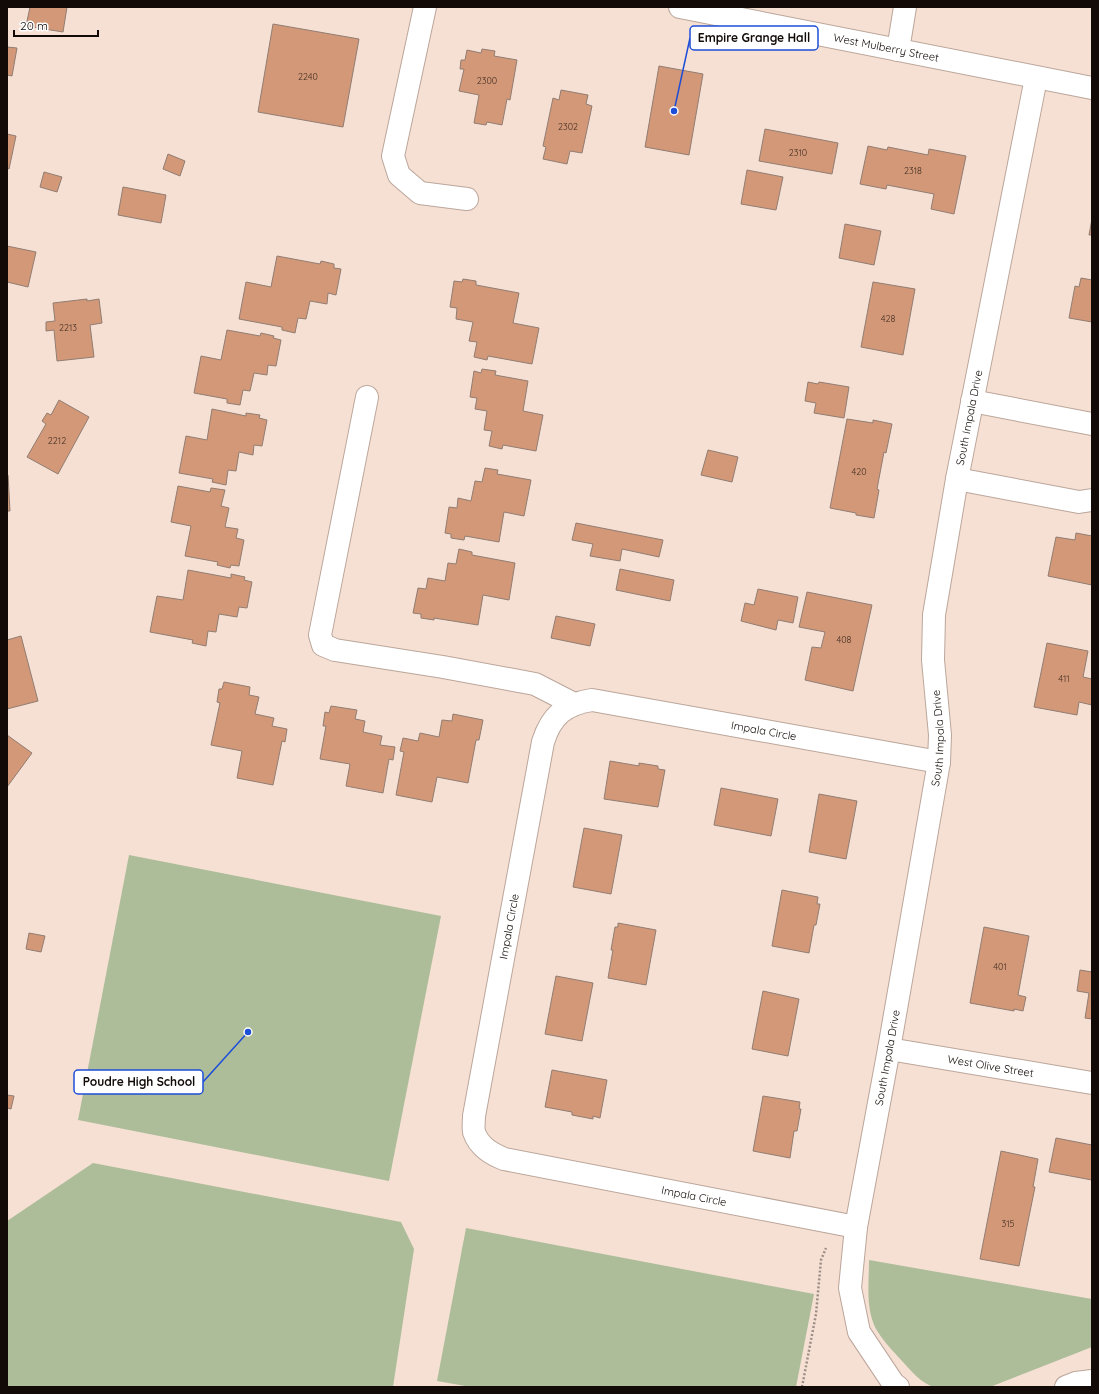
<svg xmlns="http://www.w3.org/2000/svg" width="1099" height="1394" viewBox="0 0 1099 1394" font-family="Quicksand,sans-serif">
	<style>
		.green { fill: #adbd99 }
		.building { fill: #d39877; stroke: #917d73 }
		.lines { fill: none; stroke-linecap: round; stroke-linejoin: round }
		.minor-casing { stroke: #bba69b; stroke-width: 24 }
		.major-casing { stroke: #bba69b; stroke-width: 24 }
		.path { stroke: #9e8d85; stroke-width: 2.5; stroke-dasharray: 2 2; stroke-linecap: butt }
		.minor { stroke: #fff; stroke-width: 22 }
		.major { stroke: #fff; stroke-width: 22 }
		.labels { text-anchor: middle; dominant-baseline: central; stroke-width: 3; stroke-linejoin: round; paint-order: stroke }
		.number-label { font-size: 9px; fill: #422e23 }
		.street-label { font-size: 11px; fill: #110a07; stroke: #fff }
		.leader { fill: none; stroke: #1d4ed8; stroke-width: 1.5 }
		.callout-dot { fill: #1d4ed8; stroke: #fff; stroke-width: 1.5 }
		.callout { fill: #fff; stroke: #1d4ed8; stroke-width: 1.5 }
		.callout-label { font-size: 12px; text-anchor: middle; font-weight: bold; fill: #110a07 }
	</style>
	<rect width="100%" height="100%" fill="#f6e0d4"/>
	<g class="green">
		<path d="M 129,855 L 441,916 L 389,1181 L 78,1120 Z"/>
		<path d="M 93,1163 L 401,1222 L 414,1249 L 393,1387 L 7,1387 L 7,1221 Z"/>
		<path d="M 466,1228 L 814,1294 L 796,1387 L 471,1387 L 437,1381 Z"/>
		<path d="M 869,1260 L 1092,1299 L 1092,1347 L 990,1387 L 934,1387 C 921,1383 912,1372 903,1362 C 894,1352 877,1335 873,1322 C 866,1302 869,1281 869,1260 Z"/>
	</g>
	<g class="building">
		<path d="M 30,7 L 67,7 L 63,32 L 26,26 Z"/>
		<path d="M 273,24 L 359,39 L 343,127 L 258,112 Z"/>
		<path d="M 7,47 L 17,48 L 12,76 L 7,75 Z"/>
		<path d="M 482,49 L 495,51 L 494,56 L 517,60 L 510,100 L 507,99 L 502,125 L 487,122 L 486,125 L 474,123 L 479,95 L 459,91 L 464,69 L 460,69 L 461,60 L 465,60 L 467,50 L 481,53 Z"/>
		<path d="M 659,66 L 703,74 L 689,155 L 645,147 Z"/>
		<path d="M 561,90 L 588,95 L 586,104 L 592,106 L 582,153 L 570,151 L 567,164 L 543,159 L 546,147 L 543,146 L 553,98 L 559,100 Z"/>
		<path d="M 765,129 L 838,143 L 832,174 L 759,161 Z"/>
		<path d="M 7,134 L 16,136 L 9,169 L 7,168 Z"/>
		<path d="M 868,146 L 887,150 L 888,147 L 928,155 L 929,149 L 966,156 L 954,214 L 931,209 L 934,194 L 887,185 L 886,189 L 860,184 Z"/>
		<path d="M 168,154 L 185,161 L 180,176 L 163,169 Z"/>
		<path d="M 747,170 L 783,177 L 776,210 L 741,204 Z"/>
		<path d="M 44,172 L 62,177 L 57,192 L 40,187 Z"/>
		<path d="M 123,187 L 166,195 L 161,223 L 118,215 Z"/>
		<path d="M 1092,219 L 1092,235 L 1089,235 Z"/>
		<path d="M 845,224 L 881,231 L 874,265 L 839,258 Z"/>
		<path d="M 7,246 L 36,252 L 28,287 L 7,282 Z"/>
		<path d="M 277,256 L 320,264 L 321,261 L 334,264 L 334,268 L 341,269 L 336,295 L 328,293 L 327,304 L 310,301 L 306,319 L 298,318 L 295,333 L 282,330 L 282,327 L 239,319 L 246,282 L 271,287 Z"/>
		<path d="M 1081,278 L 1092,280 L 1092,322 L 1069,318 L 1075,286 L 1079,287 Z"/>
		<path d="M 463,279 L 476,281 L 476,285 L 519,293 L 513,323 L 539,328 L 532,364 L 488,356 L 487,360 L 474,357 L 477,342 L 469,341 L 473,322 L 456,319 L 457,308 L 450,307 L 454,281 L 462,282 Z"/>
		<path d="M 873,282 L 915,289 L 903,355 L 861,347 Z"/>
		<path d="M 87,299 L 87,301 L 99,299 L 102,323 L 90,325 L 94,357 L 57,361 L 54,330 L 46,331 L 46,322 L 55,321 L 53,303 Z"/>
		<path d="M 227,330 L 260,336 L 261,333 L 274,336 L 273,338 L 281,340 L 276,366 L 268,365 L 267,375 L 254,373 L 250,391 L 243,390 L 240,405 L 227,403 L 227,399 L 194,393 L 201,356 L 221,360 Z"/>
		<path d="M 482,369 L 496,371 L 495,375 L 528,381 L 523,411 L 543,415 L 536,451 L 503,445 L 502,449 L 489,446 L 492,431 L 484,430 L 487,411 L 475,409 L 477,398 L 470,397 L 474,371 L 481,373 Z"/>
		<path d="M 808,382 L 818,384 L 819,382 L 849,387 L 844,418 L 814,413 L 816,403 L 805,401 Z"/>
		<path d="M 59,400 L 89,417 L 58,474 L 27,457 L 46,424 L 42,421 L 47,413 L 51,415 Z"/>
		<path d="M 212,409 L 246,416 L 246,413 L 260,415 L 259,418 L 267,420 L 262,446 L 254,445 L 253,455 L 239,452 L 236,471 L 228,470 L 226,485 L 212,482 L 213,479 L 179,473 L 186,436 L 207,440 Z"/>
		<path d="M 847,419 L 873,423 L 873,420 L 892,424 L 886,453 L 884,452 L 877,489 L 879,490 L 874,518 L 856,515 L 856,513 L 830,508 Z"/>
		<path d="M 708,450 L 738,457 L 732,482 L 701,475 Z"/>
		<path d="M 485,468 L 498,470 L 497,474 L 531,480 L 524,516 L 504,512 L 499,542 L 465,536 L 464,540 L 451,538 L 451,534 L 445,533 L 449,507 L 457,508 L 458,498 L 471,501 L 475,481 L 482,482 Z"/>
		<path d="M 7,475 L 8,475 L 10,511 L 7,511 Z"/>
		<path d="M 178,486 L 210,492 L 211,488 L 225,490 L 221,506 L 229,508 L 225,527 L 238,529 L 236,538 L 244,540 L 239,566 L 231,565 L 230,568 L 217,565 L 218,562 L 185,556 L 191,526 L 171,522 Z"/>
		<path d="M 576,523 L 663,540 L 659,557 L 622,549 L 620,561 L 590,556 L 593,544 L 572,540 Z"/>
		<path d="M 1076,533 L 1092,536 L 1092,585 L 1048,576 L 1056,537 L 1075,540 Z"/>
		<path d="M 459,549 L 472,552 L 472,555 L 515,563 L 509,600 L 483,595 L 478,625 L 434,618 L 434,620 L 421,618 L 421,614 L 413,613 L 418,588 L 426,589 L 428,578 L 445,581 L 448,563 L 456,564 Z"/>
		<path d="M 620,569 L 674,580 L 670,601 L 616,590 Z"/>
		<path d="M 188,570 L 231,578 L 231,574 L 245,577 L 244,580 L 252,582 L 247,608 L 239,607 L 237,617 L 219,614 L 216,632 L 208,631 L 206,646 L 192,643 L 193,640 L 150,632 L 157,596 L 183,600 Z"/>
		<path d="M 758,589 L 798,597 L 793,623 L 778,620 L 776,630 L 741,621 L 745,603 L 754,605 Z"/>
		<path d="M 807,592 L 872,605 L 853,691 L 805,680 L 812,647 L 821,648 L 825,632 L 799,627 Z"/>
		<path d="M 556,616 L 595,624 L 590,646 L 551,638 Z"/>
		<path d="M 21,636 L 38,701 L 7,709 L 7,640 Z"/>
		<path d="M 1047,643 L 1088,651 L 1083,677 L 1092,679 L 1092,705 L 1079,702 L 1077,715 L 1034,707 Z"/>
		<path d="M 224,682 L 250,687 L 249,695 L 259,697 L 255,714 L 274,718 L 272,726 L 287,729 L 285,742 L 282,741 L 273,785 L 237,778 L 242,751 L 211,745 L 220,703 L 217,702 L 219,689 L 222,689 Z"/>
		<path d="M 331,706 L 357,710 L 355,719 L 365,721 L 363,732 L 382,736 L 380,745 L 395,747 L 393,760 L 389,759 L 383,793 L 346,786 L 350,764 L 320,759 L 326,726 L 323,726 L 325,712 L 329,713 Z"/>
		<path d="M 453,714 L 483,720 L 479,740 L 476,740 L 468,783 L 437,777 L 432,802 L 396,795 L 404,752 L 400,751 L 403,738 L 418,741 L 420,733 L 439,737 L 442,720 L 452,721 Z"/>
		<path d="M 7,735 L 32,753 L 7,787 Z"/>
		<path d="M 610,761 L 639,766 L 639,763 L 658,766 L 658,769 L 665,770 L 658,807 L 604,799 Z"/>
		<path d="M 721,788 L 778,799 L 771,836 L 714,825 Z"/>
		<path d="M 819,794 L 857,801 L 846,859 L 809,852 Z"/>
		<path d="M 584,828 L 622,835 L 611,894 L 573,887 Z"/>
		<path d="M 782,890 L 818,897 L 817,904 L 820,904 L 816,925 L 814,925 L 809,953 L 772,946 Z"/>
		<path d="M 618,923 L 656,930 L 646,985 L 608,978 L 613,950 L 611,950 L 615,927 L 618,927 Z"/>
		<path d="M 984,927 L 1029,936 L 1018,995 L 1026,997 L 1023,1011 L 1014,1009 L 1014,1011 L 970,1003 Z"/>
		<path d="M 29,933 L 45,936 L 41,952 L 26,949 Z"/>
		<path d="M 1080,970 L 1092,972 L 1092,1019 L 1085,1018 L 1089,993 L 1077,991 Z"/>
		<path d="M 556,976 L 593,983 L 582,1041 L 545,1034 Z"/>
		<path d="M 763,991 L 799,999 L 788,1056 L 752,1049 Z"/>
		<path d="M 552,1070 L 607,1080 L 600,1118 L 593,1116 L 593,1119 L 572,1115 L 572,1112 L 545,1107 Z"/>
		<path d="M 7,1095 L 14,1096 L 11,1109 L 7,1108 Z"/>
		<path d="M 763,1096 L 800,1102 L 799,1109 L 801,1109 L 797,1131 L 794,1131 L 790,1158 L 753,1151 Z"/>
		<path d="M 1056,1138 L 1092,1145 L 1092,1180 L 1049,1172 Z"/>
		<path d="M 1001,1151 L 1038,1159 L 1033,1187 L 1035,1187 L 1019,1266 L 980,1259 Z"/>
	</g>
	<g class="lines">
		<g class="minor-casing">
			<g id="minor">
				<path d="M 425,7 L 393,156 L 399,175 L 420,193 L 467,199"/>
				<path d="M 898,50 L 905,7"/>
				<path d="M 367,397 L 320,635 L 323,645 L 335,650 L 443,667 L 535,684 L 574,704"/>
				<path d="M 972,401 L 1092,424"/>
				<path d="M 957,479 L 1079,502 L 1092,500"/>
				<path id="s1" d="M 889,1049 L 1092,1083"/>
				<path id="s2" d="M 856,1227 L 504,1159 C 492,1154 479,1147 474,1132 C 473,1128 474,1121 474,1116 L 543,742 C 551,716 565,704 592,700 L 939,762"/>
				<path id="s3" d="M 898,1387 L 893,1383 L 859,1332 L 850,1288 L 856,1227 L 889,1049 L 939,762 L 940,735 L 933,660 L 934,615 L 957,479 L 1036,78"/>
				<path d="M 1066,1387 L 1076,1383 L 1092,1381"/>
			</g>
		</g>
		<g class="major-casing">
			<g id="major">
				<path id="s4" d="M 680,7 L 1092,88"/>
			</g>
		</g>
		<path class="path" d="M 802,1387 L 816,1314 L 821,1260 L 826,1248"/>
		<use href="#minor" class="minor"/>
		<use href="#major" class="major"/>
	</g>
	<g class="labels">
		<g class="number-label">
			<text x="308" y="76">2240</text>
			<text x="487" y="80">2300</text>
			<text x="568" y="126">2302</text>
			<text x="798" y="152">2310</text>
			<text x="913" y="170">2318</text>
			<text x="888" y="318">428</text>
			<text x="68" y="327">2213</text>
			<text x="57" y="440">2212</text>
			<text x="859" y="471">420</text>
			<text x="844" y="639">408</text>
			<text x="1064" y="678">411</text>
			<text x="1000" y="966">401</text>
			<text x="1008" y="1223">315</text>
		</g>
		<g class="street-label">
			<text stroke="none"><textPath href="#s4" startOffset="210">West Mulberry Street</textPath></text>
			<text stroke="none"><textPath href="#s3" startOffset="994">South Impala Drive</textPath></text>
			<text stroke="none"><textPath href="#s2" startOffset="1040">Impala Circle</textPath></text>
			<text stroke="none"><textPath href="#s3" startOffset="670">South Impala Drive</textPath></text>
			<text stroke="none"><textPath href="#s2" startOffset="609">Impala Circle</textPath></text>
			<text stroke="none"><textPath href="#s3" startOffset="346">South Impala Drive</textPath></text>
			<text stroke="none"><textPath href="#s1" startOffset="103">West Olive Street</textPath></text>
			<text transform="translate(694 1196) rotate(11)">Impala Circle</text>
		</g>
	</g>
	<path class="leader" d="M674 111L690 38M248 1032L203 1082"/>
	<g class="callout-dot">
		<circle cx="674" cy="111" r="4"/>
		<circle cx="248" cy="1032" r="4"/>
	</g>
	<g class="callout">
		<rect x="690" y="26" width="128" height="24" rx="4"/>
		<rect x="74" y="1070" width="129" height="24" rx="4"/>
	</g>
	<g class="callout-label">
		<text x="754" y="42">Empire Grange Hall</text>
		<text x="139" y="1086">Poudre High School</text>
	</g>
	<rect width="1099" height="1394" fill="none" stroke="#110a07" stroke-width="16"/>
	<path d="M14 30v6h84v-6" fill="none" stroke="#110a07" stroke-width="2"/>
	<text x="20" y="30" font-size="12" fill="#110a07" stroke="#ffffff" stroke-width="3" paint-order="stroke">20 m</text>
</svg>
